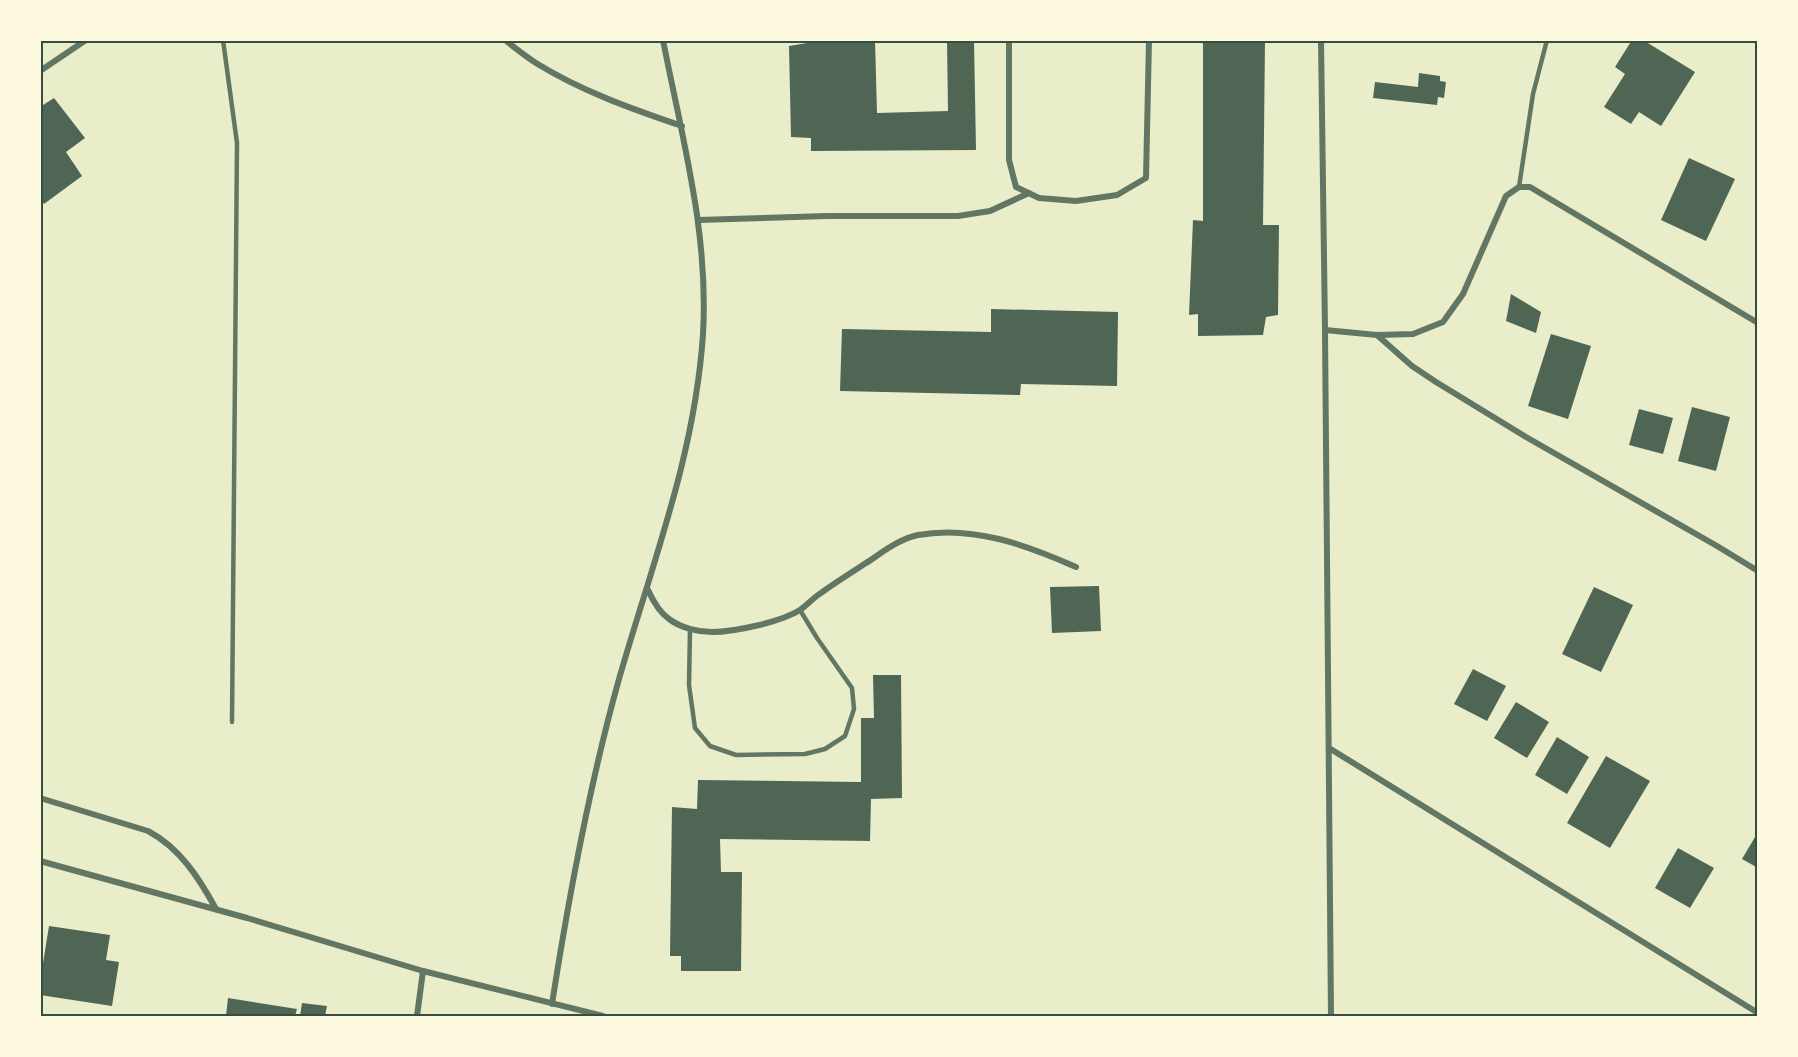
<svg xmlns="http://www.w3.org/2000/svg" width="1798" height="1057" viewBox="0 0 1798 1057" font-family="Roboto,sans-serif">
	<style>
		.building { fill: #4f6655 }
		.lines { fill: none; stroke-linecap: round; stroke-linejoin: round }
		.service { stroke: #617663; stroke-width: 4.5 }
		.minor { stroke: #617663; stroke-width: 6 }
		.neatline { fill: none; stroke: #344e41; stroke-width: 2 }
	</style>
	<rect width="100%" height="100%" fill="#e9edc9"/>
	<g class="building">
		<path d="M 807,40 L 875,40 L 877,113 L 948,111 L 947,40 L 974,40 L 976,150 L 811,151 L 811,138 L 791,137 L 789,46 L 807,43 Z"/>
		<path d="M 1203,40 L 1265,40 L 1263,225 L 1279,225 L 1278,315 L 1266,317 L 1263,335 L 1198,336 L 1198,314 L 1189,315 L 1193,220 L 1203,221 Z"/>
		<path d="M 1632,40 L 1643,40 L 1695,72 L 1661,126 L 1639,112 L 1631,124 L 1604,107 L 1625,74 L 1615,67 Z"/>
		<path d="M 1419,73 L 1440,76 L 1440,81 L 1446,82 L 1444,98 L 1438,97 L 1437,105 L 1373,98 L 1375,82 L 1418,87 Z"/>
		<path d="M 54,98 L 85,138 L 66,152 L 82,176 L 44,204 L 40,197 L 40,107 Z"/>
		<path d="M 1689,158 L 1735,179 L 1706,241 L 1661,220 Z"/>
		<path d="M 1511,294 L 1541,312 L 1536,333 L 1506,321 Z"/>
		<path d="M 991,309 L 1118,312 L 1117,386 L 1021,384 L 1020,395 L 840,391 L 842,329 L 991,332 Z"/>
		<path d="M 1551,334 L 1591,346 L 1568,419 L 1528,406 Z"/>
		<path d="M 1692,407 L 1730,417 L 1716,471 L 1678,461 Z"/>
		<path d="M 1639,409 L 1673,418 L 1663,454 L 1629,445 Z"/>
		<path d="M 1099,586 L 1101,631 L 1052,633 L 1050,587 Z"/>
		<path d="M 1594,587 L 1633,605 L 1601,672 L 1562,654 Z"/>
		<path d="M 1473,669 L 1506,686 L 1487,721 L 1454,704 Z"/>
		<path d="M 873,675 L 901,675 L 902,798 L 871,799 L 870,841 L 720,839 L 721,872 L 742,872 L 741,971 L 681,971 L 681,956 L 670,956 L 672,807 L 697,809 L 698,780 L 861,782 L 861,718 L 874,718 Z"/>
		<path d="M 1516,702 L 1549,722 L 1527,758 L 1494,738 Z"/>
		<path d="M 1557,737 L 1589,757 L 1567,794 L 1535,775 Z"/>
		<path d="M 1606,756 L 1650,781 L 1610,848 L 1567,823 Z"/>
		<path d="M 1758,832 L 1758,868 L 1742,859 Z"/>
		<path d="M 1678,848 L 1714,868 L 1690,908 L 1655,888 Z"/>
		<path d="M 49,926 L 110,935 L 106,960 L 119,962 L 112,1006 L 40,995 L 40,982 Z"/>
		<path d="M 228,998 L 297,1009 L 295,1016 L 226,1016 Z"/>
		<path d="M 302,1003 L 327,1006 L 325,1016 L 300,1016 Z"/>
	</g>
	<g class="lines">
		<g class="service">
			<path d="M 223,40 L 237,143 L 232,722"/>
			<path d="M 1519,187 L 1533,94 L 1547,40"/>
			<path d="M 690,629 L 689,685 L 695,728 L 710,746 L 736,755 L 805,754 L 825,749 L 845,736 L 854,709 L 852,688 L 817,638 L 800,610"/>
		</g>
		<g class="minor">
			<path d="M 505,40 C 515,48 525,56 536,63 C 581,91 632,109 682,126"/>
			<path d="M 1009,40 L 1009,160 L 1016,187 L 1039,198 L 1076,201 L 1117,195 L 1146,178 L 1149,40"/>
			<path d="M 1321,40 L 1325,330 L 1331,1016"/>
			<path d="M 40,71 L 86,40"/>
			<path d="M 698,220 L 827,216 L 958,216 L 990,211 L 1029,193"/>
			<path d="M 1325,330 L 1377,335 L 1413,334 L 1443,322 L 1463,294 L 1506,196 L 1519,187 L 1530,187 L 1758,323"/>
			<path d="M 1377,335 L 1412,366 L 1436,382 L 1526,437 L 1717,546 L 1758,571"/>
			<path d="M 648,590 C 653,601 659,612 669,619 C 681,628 698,632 712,632 C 734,632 781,622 800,610 C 807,605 813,598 821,593 C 836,582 851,573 866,563 C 883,552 899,539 918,535 C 972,525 1027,545 1076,567"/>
			<path d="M 1329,748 L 1758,1013"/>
			<path d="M 40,798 L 148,831 C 180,848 199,878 216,909"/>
			<path d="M 40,861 L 247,918 L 423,971 L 603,1016"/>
			<path d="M 552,1004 C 569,895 589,786 619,679 C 652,564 695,455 703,334 C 709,233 682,138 663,40"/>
			<path d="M 417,1016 L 423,971"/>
		</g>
	</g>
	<rect width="1798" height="1057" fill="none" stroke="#fefae0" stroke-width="84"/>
	<rect x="42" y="42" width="1714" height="973" class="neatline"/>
</svg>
